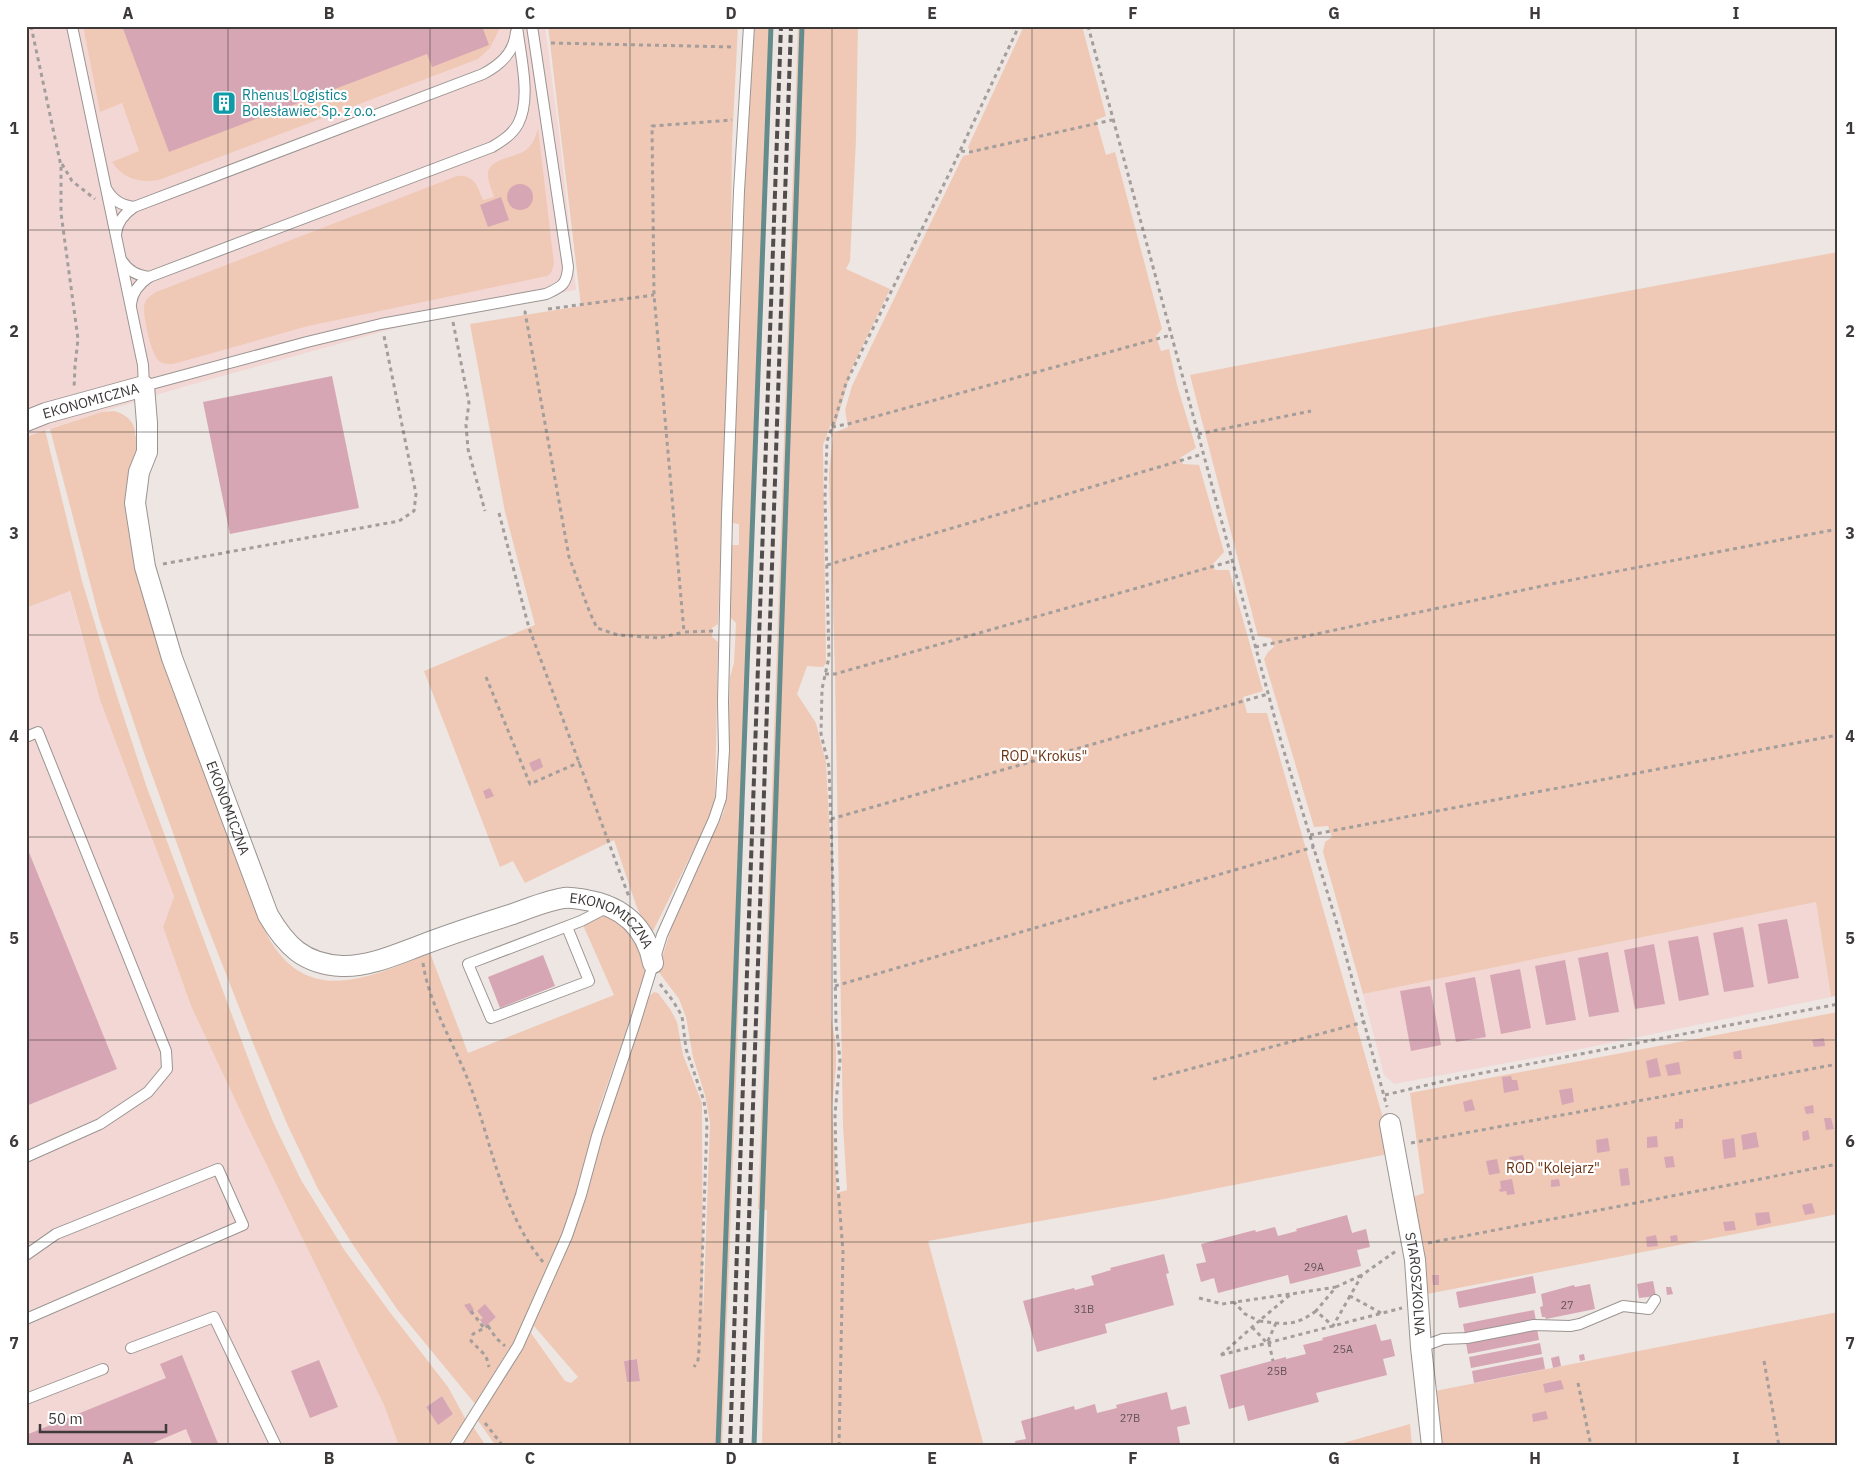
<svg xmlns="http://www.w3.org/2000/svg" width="1864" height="1472" viewBox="0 0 1864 1472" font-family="'IBM Plex Sans',sans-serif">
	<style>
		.industrial { fill: #f2d7d5 }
		.green { fill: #efc9b5; fill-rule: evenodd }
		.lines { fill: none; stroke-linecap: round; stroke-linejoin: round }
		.stream { stroke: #658c8c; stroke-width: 5 }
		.building { fill: #d7a6b4 }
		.lane-casing { stroke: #9b9592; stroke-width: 12 }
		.street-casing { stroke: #9b9592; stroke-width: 22 }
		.path { stroke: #a39e9c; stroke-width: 3; stroke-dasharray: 4 4; stroke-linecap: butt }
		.lane { stroke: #fff; stroke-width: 10 }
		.street { stroke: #fff; stroke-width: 20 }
		.rail { stroke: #504d4c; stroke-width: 4; stroke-dasharray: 8 4; stroke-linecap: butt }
		.grid { fill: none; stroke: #3d3a39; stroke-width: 1; stroke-opacity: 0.55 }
		.labels { text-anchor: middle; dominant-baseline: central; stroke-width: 4.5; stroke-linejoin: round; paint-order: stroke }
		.number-label { font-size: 11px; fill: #645558 }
		.culture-label { font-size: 14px; fill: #0d838f; stroke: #fff; text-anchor: start }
		.street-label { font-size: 14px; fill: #3d3a39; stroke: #fff }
		.park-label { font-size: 14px; fill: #6a3313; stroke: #fff }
		.neatline { fill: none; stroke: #3d3a39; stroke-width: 2 }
		.grid-label { font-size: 16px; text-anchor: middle; font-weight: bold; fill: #3d3a39 }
	</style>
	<rect width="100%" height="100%" fill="#ede6e3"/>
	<g class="industrial">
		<path d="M 26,26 L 545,26 L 561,149 L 576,290 L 461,310 L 179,388 L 26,436 Z"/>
		<path d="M 69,590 L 100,700 L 174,898 L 163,927 L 191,1006 L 247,1125 L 384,1405 L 399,1446 L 26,1446 L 26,608 Z"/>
		<path d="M 1816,902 L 1831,997 L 1576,1050 L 1394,1084 L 1384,1075 L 1363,994 Z"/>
	</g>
	<g class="green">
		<path d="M 83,26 L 501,26 L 490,48 L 478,59 L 159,180 C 138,183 124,179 112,162 L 139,151 L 122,103 L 100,112 Z"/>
		<path d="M 548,26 L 738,26 L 732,143 L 730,303 L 718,624 L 712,628 L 712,637 L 718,642 L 715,796 L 709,819 L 653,931 L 644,924 L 636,905 L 614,840 L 525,883 L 513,861 L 500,867 L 424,671 L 535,625 L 505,512 L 470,324 L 581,306 Z"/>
		<path d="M 752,26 L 773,26 L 745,719 L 737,1056 L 722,1446 L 496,1446 L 476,1418 L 520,1350 L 598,1145 L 647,998 L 654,992 L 658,993 L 670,1009 L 677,1022 L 683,1055 L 702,1103 L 703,1318 L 710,1123 L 705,1095 L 693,1057 L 686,1017 L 679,999 L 658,971 L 676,913 L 705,846 L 719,823 L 724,811 L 727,795 L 730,677 L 734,663 L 736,623 L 730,617 L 731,545 L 739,545 L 739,524 L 732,523 L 731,475 ZM 534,1326 L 578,1377 L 571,1383 L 565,1381 L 531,1333 ZM 637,1359 L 640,1380 L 624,1361 Z"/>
		<path d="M 798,26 L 858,26 L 856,139 L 850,261 L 846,269 L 890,289 L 852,368 L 833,433 L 848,427 L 845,410 L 852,386 L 963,156 L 971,154 L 968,147 L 1024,26 L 1082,26 L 1106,116 L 1096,120 L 1106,155 L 1115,152 L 1162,329 L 1156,336 L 1161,351 L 1169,349 L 1177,385 L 1196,448 L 1180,458 L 1183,464 L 1199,465 L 1224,552 L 1213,564 L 1215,570 L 1229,570 L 1263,691 L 1243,697 L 1247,713 L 1267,713 L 1393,1153 L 1164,1199 L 928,1241 L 984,1446 L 762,1446 L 767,1210 L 758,1209 ZM 832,421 L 831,437 L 833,436 L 829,474 L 835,674 L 843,1125 L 847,1190 L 837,1193 L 832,1108 L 836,1067 L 836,1046 L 831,1017 L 831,857 L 826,763 L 816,723 L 797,694 L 807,666 L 823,667 L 826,663 L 823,445 Z"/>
		<path d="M 538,128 L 554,264 L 551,273 L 547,276 L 308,326 L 173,364 C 167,364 162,364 158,360 C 151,353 141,311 145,303 C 147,297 152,295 156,292 L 457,176 C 474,174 478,187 483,200 L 494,197 C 492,191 489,184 488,177 C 486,157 516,159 527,149 C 534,143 536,136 538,128 Z"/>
		<path d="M 1838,252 L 1838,995 L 1831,997 L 1816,902 L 1363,994 L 1323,852 L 1325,842 L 1332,837 L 1328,826 L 1314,827 L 1264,659 L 1268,652 L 1274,647 L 1271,638 L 1258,636 L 1190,375 L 1487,317 Z"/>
		<path d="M 114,411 C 126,414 136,422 135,436 L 140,436 L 139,444 L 128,475 L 126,501 L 163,653 L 264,929 C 303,1009 366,979 430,953 L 468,1053 L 614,995 L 583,925 L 611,913 L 633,930 L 647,971 L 600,1105 L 574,1204 L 553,1257 L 515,1344 L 476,1405 L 397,1309 L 353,1245 L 318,1189 L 288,1126 L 255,1048 L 201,910 L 143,750 L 100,621 L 50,429 L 102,412 ZM 485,1304 L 496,1317 L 485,1327 L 480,1321 L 483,1318 Z"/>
		<path d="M 45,430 L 82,581 L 116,693 L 146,785 L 257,1082 L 274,1124 L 301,1180 L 345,1251 L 389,1311 L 448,1387 L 466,1420 L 450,1446 L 399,1446 L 384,1405 L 247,1125 L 191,1006 L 163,927 L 174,897 L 100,700 L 70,591 L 28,607 L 26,599 L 26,437 ZM 442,1396 L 453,1414 L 438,1424 L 426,1407 Z"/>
		<path d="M 1838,1012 L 1838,1214 L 1422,1295 L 1418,1253 L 1424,1247 L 1422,1239 L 1417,1236 L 1413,1197 L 1424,1193 L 1410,1093 Z"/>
		<path d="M 1838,1312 L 1838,1446 L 1439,1446 L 1435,1391 Z"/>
		<path d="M 1410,1424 L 1412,1446 L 1333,1446 Z"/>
		<path d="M 472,1425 L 486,1446 L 459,1446 Z"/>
	</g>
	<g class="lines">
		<g class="stream">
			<path d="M 718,1446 L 771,26"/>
			<path d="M 754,1446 L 802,26"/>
		</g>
	</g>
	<g class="building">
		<path d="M 122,26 L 482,26 L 489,45 L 432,67 L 427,54 L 169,152 Z"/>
		<circle cx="520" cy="197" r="13"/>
		<path d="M 501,197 L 509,220 L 488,227 L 480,205 Z"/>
		<path d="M 332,376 L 359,508 L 230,534 L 203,402 Z"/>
		<path d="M 540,758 L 543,767 L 533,772 L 529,763 Z"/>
		<path d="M 490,788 L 494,796 L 486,799 L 483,791 Z"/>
		<path d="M 26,845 L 117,1069 L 26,1106 Z"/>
		<path d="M 1787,919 L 1799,978 L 1768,984 L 1758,924 Z"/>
		<path d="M 1743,927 L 1754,987 L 1724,992 L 1713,933 Z"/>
		<path d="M 1698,936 L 1709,995 L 1679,1001 L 1668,941 Z"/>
		<path d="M 1654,944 L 1665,1004 L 1635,1009 L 1624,950 Z"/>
		<path d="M 1608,952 L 1619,1012 L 1589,1017 L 1578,958 Z"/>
		<path d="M 543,955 L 555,986 L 500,1008 L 488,977 Z"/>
		<path d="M 1565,960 L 1576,1020 L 1546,1025 L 1535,966 Z"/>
		<path d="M 1520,969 L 1531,1028 L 1501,1034 L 1490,975 Z"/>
		<path d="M 1475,977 L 1486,1037 L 1456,1042 L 1445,983 Z"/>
		<path d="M 1430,986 L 1441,1045 L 1411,1051 L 1400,991 Z"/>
		<path d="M 1824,1038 L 1825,1046 L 1814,1047 L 1812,1040 Z"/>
		<path d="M 1741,1050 L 1742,1059 L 1734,1059 L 1733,1052 Z"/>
		<path d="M 1657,1058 L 1661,1076 L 1649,1078 L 1646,1061 Z"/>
		<path d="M 1679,1062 L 1681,1074 L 1668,1076 L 1665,1065 Z"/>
		<path d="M 1511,1076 L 1512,1080 L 1517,1080 L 1519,1090 L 1504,1093 L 1502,1077 Z"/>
		<path d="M 1572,1088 L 1574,1102 L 1562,1105 L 1559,1090 Z"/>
		<path d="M 1472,1099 L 1475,1110 L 1465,1112 L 1463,1102 Z"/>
		<path d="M 1813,1105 L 1814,1113 L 1806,1114 L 1804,1107 Z"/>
		<path d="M 1824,1118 L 1831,1118 L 1834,1129 L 1826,1130 Z"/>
		<path d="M 1679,1119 L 1683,1119 L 1683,1128 L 1675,1129 L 1675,1122 L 1679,1122 Z"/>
		<path d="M 1808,1130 L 1810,1139 L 1803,1141 L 1802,1132 Z"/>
		<path d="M 1756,1132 L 1759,1147 L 1743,1150 L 1741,1135 Z"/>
		<path d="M 1657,1136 L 1658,1147 L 1647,1148 L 1647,1137 Z"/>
		<path d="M 1608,1138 L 1610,1151 L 1597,1153 L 1596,1140 Z"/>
		<path d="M 1734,1138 L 1736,1157 L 1724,1159 L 1722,1140 Z"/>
		<path d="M 1523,1155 L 1526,1168 L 1512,1171 L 1509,1157 Z"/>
		<path d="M 1673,1156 L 1675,1167 L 1666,1168 L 1664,1157 Z"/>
		<path d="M 1497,1159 L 1500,1173 L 1489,1175 L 1486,1161 Z"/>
		<path d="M 1628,1168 L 1630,1185 L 1621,1186 L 1619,1169 Z"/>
		<path d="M 1512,1179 L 1515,1194 L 1507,1195 L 1506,1191 L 1500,1192 L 1499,1189 L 1501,1189 L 1500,1181 Z"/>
		<path d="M 1559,1179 L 1560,1186 L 1551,1187 L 1551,1180 Z"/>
		<path d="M 1812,1203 L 1815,1213 L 1805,1215 L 1802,1205 Z"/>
		<path d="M 1769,1212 L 1771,1223 L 1757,1226 L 1755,1213 Z"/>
		<path d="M 1347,1215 L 1352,1233 L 1366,1229 L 1370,1247 L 1357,1250 L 1361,1266 L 1290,1284 L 1288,1275 L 1218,1293 L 1214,1278 L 1201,1282 L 1196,1264 L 1206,1262 L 1201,1244 L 1255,1230 L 1256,1232 L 1275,1227 L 1278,1236 L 1297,1231 L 1296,1229 Z"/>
		<path d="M 1734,1221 L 1736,1230 L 1725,1231 L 1723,1222 Z"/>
		<path d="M 1656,1235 L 1658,1246 L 1647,1247 L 1646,1237 Z"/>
		<path d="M 1677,1235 L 1678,1241 L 1671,1242 L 1670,1236 Z"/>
		<path d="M 1164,1254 L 1169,1273 L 1166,1274 L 1174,1305 L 1105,1324 L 1107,1333 L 1037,1352 L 1023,1301 L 1074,1288 L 1075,1290 L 1094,1285 L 1091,1276 L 1111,1270 L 1110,1268 Z"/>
		<path d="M 1432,1275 L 1439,1275 L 1439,1285 L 1433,1285 Z"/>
		<path d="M 1533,1276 L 1536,1293 L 1459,1308 L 1456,1292 Z"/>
		<path d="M 1653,1281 L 1656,1296 L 1639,1298 L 1637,1284 Z"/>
		<path d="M 1590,1284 L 1595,1309 L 1546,1319 L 1545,1317 L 1542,1317 L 1540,1307 L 1543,1306 L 1541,1294 L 1574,1285 L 1575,1287 Z"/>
		<path d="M 1666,1287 L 1671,1287 L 1673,1294 L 1667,1295 Z"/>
		<path d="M 470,1303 L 474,1310 L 472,1311 L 473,1314 L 471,1315 L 464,1305 Z"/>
		<path d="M 485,1304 L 496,1317 L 485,1327 L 480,1320 L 483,1318 L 477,1311 Z"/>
		<path d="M 1534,1310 L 1536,1321 L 1465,1335 L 1463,1324 Z"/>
		<path d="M 1376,1324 L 1381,1341 L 1391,1339 L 1395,1356 L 1383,1359 L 1387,1375 L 1316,1393 L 1319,1402 L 1248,1421 L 1244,1405 L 1229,1409 L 1220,1375 L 1286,1357 L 1286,1359 L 1306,1354 L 1303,1345 L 1323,1340 L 1322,1338 Z"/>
		<path d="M 1537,1329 L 1539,1340 L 1468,1354 L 1466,1343 Z"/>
		<path d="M 1540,1343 L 1542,1354 L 1471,1368 L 1469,1357 Z"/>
		<path d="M 1584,1354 L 1585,1360 L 1580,1361 L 1579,1355 Z"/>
		<path d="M 182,1355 L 219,1446 L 193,1446 L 186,1429 L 146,1446 L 26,1446 L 26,1435 L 166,1378 L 160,1364 Z"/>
		<path d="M 1559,1356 L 1561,1366 L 1553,1368 L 1551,1358 Z"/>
		<path d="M 1543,1357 L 1545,1369 L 1474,1383 L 1472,1371 Z"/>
		<path d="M 637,1359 L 640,1381 L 627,1382 L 624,1361 Z"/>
		<path d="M 319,1360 L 338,1407 L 310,1418 L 291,1371 Z"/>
		<path d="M 1561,1380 L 1564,1389 L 1545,1393 L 1543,1384 Z"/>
		<path d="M 1167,1392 L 1171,1410 L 1186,1406 L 1190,1424 L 1177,1427 L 1180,1443 L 1168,1446 L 1016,1446 L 1015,1441 L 1026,1439 L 1021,1421 L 1074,1406 L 1075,1410 L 1095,1404 L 1097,1413 L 1117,1408 L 1116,1405 Z"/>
		<path d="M 442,1396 L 453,1414 L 438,1425 L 426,1407 Z"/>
		<path d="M 1546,1411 L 1548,1419 L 1533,1422 L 1532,1414 Z"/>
	</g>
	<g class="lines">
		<g class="lane-casing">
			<g id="lane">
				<path d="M 72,26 L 143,365 L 144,386 L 307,342 L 381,324 L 546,294 C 561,287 567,285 568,267 L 532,26"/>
				<path d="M 107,190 C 114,201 121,205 134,207 L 483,74 C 500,65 514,53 516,32"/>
				<path d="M 116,234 C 117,222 124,214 134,207"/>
				<path d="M 122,261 C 129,271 136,275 149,277 L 492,147 C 502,141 512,135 518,124 C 532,98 520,55 517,26"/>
				<path d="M 131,304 C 132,292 139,284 149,277"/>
				<path d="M 26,737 L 38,732 L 166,1051 L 167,1069 L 148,1092 L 100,1124 L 26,1157"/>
				<path d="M 567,927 L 589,981 L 491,1018 L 468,964 L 581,921 L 608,907"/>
				<path d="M 26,1255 L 56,1234 L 218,1169 L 243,1225 L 26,1319"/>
				<path d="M 1421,1347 L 1443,1339 L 1467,1338 L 1534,1325 L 1570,1326 L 1580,1324 L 1623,1306 L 1649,1309 L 1655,1300"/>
				<path d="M 131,1348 L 214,1317 L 276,1446"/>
				<path d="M 26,1399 L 103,1369"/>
				<path d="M 455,1446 L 518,1346 L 567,1236 L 581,1195 L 597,1136 L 635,1023 L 662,935 L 714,819 L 721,798 L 724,750 L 723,702 L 727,515 L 739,191 L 749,26"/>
			</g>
		</g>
		<g class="street-casing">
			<g id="street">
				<path id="s1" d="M 26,421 L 46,413 L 144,386 L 147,423 L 147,452 L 139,472 L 135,503 L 145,567 L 172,658 L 268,915 C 286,946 304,964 342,966 C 368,967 395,955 419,946 C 450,934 481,924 513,914 C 529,908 546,901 564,898 C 571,897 579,899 586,900 C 622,906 646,927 653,963"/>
				<path id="s2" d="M 1390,1124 L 1415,1260 L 1421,1347 L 1432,1446"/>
			</g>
		</g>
		<g class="path">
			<path d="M 31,26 L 61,166 L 61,213 L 78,339 L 75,366 L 74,389"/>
			<path d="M 1088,26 L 1282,745 L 1338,927 L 1387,1107"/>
			<path d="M 551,43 L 735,47"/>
			<path d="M 961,151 L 970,152 L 1112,120"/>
			<path d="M 62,164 L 72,181 L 95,199"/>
			<path d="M 548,309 L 654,295"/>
			<path d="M 526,311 L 525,312 L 569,557 L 590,613 L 597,628 L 618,635 L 659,638 L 684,632"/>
			<path d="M 453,322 L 469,403 L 466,425 L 468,449 L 485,511"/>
			<path d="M 832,427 L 848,424 L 1171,335"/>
			<path d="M 1198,434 L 1311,411"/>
			<path d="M 499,513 L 529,628 L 629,897"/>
			<path d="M 163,564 L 399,521 L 414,511 L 416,494 L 384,336"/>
			<path d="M 827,565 L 1203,454"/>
			<path d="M 713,631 L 684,632 L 654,295 L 652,126 L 732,120"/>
			<path d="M 1255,647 L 1561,582 L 1838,529"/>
			<path d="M 825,674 L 835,674 L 1232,561"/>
			<path d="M 486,677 L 530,784 L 580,762"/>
			<path d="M 831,819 L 1268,694"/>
			<path d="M 1310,835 L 1838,735"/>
			<path d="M 423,963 C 429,1004 453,1042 468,1080 C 492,1141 500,1210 543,1262"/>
			<path d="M 660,984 L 673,1001 L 682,1016 L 686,1049 L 704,1101 L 707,1123 L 699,1350 L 698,1360 L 694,1367"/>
			<path d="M 835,986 L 1314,847"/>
			<path d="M 1153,1079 L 1364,1022"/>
			<path d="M 1385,1095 L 1457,1078 L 1838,1004"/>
			<path d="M 1411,1143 L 1838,1064"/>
			<path d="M 1428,1243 L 1838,1164"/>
			<path d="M 1350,1296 L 1333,1326 L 1316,1311 L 1336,1287 L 1362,1275"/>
			<path d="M 1199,1298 L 1222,1304 L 1290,1294"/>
			<path d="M 471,1311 L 484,1328"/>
			<path d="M 1316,1311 C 1294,1327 1285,1324 1259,1321 L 1291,1294 L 1336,1287"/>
			<path d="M 1381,1313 L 1350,1296 L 1362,1275 L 1396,1251"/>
			<path d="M 487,1325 L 488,1326 L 473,1334 L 471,1341 L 486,1356 L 489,1367"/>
			<path d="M 488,1326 L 496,1338 L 505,1346"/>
			<path d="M 1252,1327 L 1267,1343 L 1276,1323"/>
			<path d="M 1269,1343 L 1273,1361"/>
			<path d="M 1221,1355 L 1402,1308"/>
			<path d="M 1221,1355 L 1259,1321 L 1245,1314 L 1234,1302"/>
			<path d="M 1764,1361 L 1779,1446"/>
			<path d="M 1578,1383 L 1591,1446"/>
			<path d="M 485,1423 L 503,1446"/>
			<path d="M 839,1446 L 843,1252 L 836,1161 L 835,1114 L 840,1060 L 836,1023 L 834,914 L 829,767 L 821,734 L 822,689 L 829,657 L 825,497 L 827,441 L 836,416 L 846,383 L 951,170 L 1019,26"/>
		</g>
		<use href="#lane" class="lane"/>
		<use href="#street" class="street"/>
		<g class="rail">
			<path d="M 730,1446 L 781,26"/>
			<path d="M 741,1446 L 791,26"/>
		</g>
	</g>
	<path class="grid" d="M 228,26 L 228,1446M 430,26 L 430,1446M 630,26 L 630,1446M 832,26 L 832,1446M 1032,26 L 1032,1446M 1234,26 L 1234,1446M 1434,26 L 1434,1446M 1636,26 L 1636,1446M 26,230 L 1838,230M 26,432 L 1838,432M 26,635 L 1838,635M 26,837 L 1838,837M 26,1040 L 1838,1040M 26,1242 L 1838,1242"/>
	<defs>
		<g id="building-square" transform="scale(1.25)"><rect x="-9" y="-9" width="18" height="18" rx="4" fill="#0f9aa8" stroke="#fff"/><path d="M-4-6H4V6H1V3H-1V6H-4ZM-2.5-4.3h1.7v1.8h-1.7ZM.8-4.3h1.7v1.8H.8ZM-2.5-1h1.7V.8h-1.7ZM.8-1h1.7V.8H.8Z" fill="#fff"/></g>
	</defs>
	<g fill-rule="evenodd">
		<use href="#building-square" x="224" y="103"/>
	</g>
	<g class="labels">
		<g class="number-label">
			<text x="1314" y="1267">29A</text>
			<text x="1567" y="1305">27</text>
			<text x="1084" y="1309">31B</text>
			<text x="1343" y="1349">25A</text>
			<text x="1277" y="1371">25B</text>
			<text x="1130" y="1418">27B</text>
		</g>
		<g class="culture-label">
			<text x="242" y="95">Rhenus Logistics<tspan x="242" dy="16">Bolesławiec Sp. z o.o.</tspan></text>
		</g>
		<g class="street-label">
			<text stroke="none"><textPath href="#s1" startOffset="68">EKONOMICZNA</textPath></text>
			<text stroke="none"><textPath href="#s1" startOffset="562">EKONOMICZNA</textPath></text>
			<text stroke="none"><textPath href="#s1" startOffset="1059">EKONOMICZNA</textPath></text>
			<text stroke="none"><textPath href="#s2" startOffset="162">STAROSZKOLNA</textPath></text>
		</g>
		<g class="park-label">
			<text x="1044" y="756">ROD "Krokus"</text>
			<text x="1553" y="1168">ROD "Kolejarz"</text>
		</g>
	</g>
	<rect width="1864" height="1472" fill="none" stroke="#ffffff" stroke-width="55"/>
	<path d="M40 1424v8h126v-8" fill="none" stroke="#3d3a39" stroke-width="2.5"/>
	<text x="48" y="1424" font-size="15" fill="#3d3a39" stroke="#ffffff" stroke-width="4" paint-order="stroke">50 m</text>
	<rect x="28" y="28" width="1808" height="1416" class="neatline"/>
	<g class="grid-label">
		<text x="128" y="19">A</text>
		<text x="329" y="19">B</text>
		<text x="530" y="19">C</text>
		<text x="731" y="19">D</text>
		<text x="932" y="19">E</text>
		<text x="1133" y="19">F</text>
		<text x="1334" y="19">G</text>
		<text x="1535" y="19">H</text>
		<text x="1736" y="19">I</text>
		<text x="14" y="134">1</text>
		<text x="1850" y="134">1</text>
		<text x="14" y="337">2</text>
		<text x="1850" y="337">2</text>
		<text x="14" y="539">3</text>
		<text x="1850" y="539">3</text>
		<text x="14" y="742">4</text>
		<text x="1850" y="742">4</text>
		<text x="14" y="944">5</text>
		<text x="1850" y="944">5</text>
		<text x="14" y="1147">6</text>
		<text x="1850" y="1147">6</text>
		<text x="14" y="1349">7</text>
		<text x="1850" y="1349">7</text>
		<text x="128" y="1464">A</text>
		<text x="329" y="1464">B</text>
		<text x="530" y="1464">C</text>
		<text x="731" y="1464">D</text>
		<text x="932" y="1464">E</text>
		<text x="1133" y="1464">F</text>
		<text x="1334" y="1464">G</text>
		<text x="1535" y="1464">H</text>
		<text x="1736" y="1464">I</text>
	</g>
</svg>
